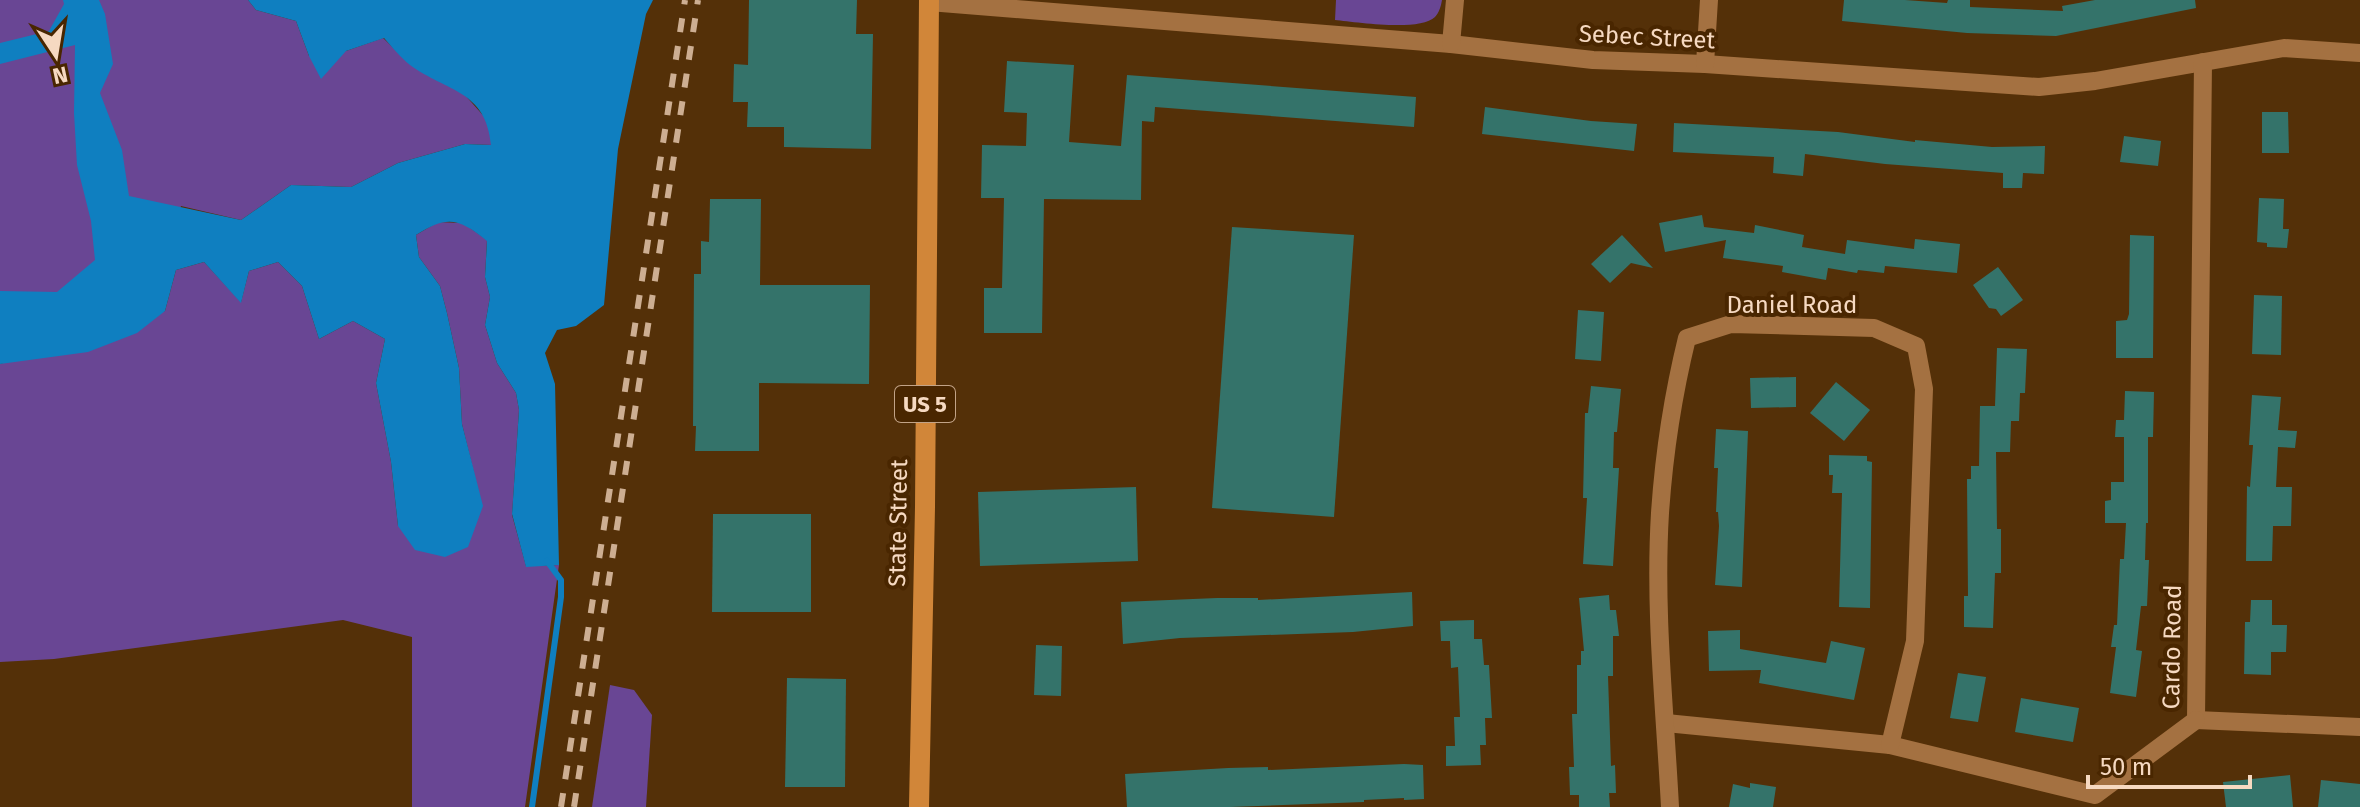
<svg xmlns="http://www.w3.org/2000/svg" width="2360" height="807" viewBox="0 0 2360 807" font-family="'Fira Sans',sans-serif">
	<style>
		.green { fill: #694694 }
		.water { fill: #0f7fc0 }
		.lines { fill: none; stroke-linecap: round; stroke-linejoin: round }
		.stream { stroke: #0f7fc0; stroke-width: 6 }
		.building { fill: #34736a }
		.minor { stroke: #a47141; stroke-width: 18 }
		.primary { stroke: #d18639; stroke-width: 20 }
		.rail { stroke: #cdae92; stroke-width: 6; stroke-dasharray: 14 14; stroke-linecap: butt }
		.labels { text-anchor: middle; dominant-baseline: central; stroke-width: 8; stroke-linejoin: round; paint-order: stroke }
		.shield { fill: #492600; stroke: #c2a387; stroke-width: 2 }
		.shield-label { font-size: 22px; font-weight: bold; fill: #f6d9c1 }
		.street-label { font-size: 24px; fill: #f6d9c1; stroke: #492600 }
	</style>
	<rect width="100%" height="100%" fill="#543008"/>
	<g class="green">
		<path d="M 0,0 L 248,0 L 256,10 L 296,21 L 309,56 L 346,51 L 383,38 L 411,65 L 464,94 L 489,122 L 492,145 L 465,144 L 398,163 L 351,187 L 291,185 L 241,220 L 181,206 L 149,306 L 0,338 Z"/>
		<path d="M 1336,0 L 1442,0 C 1441,6 1439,13 1435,17 C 1420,32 1356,22 1335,20 Z"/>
		<path d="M 438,222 L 463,223 L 487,240 L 485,277 L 490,297 L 485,325 L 497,363 L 516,393 L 519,410 L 512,515 L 526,566 L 559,565 L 525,807 L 412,807 L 412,637 L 343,620 L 54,659 L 0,662 L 0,364 L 165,311 L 176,270 L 204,262 L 241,302 L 249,271 L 278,262 L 302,286 L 319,339 L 353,321 L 385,339 L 376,383 L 391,462 L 398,526 L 482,506 L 462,424 L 459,368 L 447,313 L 440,286 L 419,257 L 416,235 Z"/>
		<path d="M 610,685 L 634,690 L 652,715 L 646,807 L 592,807 Z"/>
	</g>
	<path class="water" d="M 63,0 L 99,0 L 105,14 L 113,64 L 100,93 L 122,150 L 129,196 L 241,220 L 291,185 L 351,187 L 398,163 L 465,144 L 491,145 C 486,90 447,92 410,65 C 401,58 392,47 384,38 L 346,51 L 321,79 L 309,56 L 296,21 L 256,10 L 248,0 L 653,0 L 646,14 L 618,149 L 604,305 L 576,326 L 557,330 L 545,353 L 555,384 L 559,565 L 526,567 L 512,514 L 519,410 L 516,393 L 497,363 L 485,325 L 490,297 L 485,277 L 487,241 C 459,218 447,215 416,235 L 419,257 L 440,286 L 447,313 L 459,368 L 462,424 L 483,506 L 468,547 L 445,557 L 415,550 L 398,526 L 391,462 L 376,383 L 385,339 L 353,321 L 319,339 L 302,286 L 278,262 L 249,271 L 241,303 L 204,262 L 176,270 L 165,311 L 137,333 L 88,352 L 0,364 L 0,291 L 57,292 L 95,260 L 91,221 L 77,165 L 74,113 L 75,45 L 0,64 L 0,43 L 49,31 L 64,4 Z"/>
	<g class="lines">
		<path class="stream" d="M 532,807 L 561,597 L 561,580 L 547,561"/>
	</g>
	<g class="building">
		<path d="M 749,0 L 857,0 L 856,34 L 873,34 L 871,149 L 784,147 L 784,127 L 747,127 L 748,102 L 733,102 L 734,64 L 748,65 Z"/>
		<path d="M 1844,0 L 1905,0 L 1947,3 L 1948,0 L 1970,0 L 1970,7 L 2063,11 L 2062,6 L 2095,0 L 2195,0 L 2196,8 L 2056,36 L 1967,33 L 1842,21 Z"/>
		<path d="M 1007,61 L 1074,65 L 1069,142 L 1121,146 L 1127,75 L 1416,97 L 1414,127 L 1155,107 L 1154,122 L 1142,121 L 1141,200 L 1044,199 L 1042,333 L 984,333 L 984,288 L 1002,288 L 1004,198 L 981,198 L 982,145 L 1026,146 L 1027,113 L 1004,112 Z"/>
		<path d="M 1485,107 L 1591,121 L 1637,124 L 1634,151 L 1482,134 Z"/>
		<path d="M 2262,112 L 2288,112 L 2289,153 L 2262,153 Z"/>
		<path d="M 1674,123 L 1838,132 L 1915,142 L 1915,140 L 1992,147 L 2045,146 L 2044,174 L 2023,173 L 2022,188 L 2003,188 L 2003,173 L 1885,164 L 1805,154 L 1803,176 L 1773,173 L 1774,157 L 1673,152 Z"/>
		<path d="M 2124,136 L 2161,141 L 2158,166 L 2120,162 Z"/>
		<path d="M 2259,198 L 2284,199 L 2283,229 L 2289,229 L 2287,248 L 2267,247 L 2267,243 L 2257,242 Z"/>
		<path d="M 710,199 L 761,199 L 760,285 L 870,285 L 869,384 L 759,383 L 759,451 L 695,451 L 696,426 L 693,426 L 694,274 L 701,274 L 701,241 L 709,242 Z"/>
		<path d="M 1702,215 L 1704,227 L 1754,233 L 1755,225 L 1804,235 L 1802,247 L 1845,254 L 1847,240 L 1914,249 L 1915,239 L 1960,244 L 1957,273 L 1885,266 L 1884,273 L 1858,270 L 1857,273 L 1828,268 L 1826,280 L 1782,272 L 1783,266 L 1723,258 L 1726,240 L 1665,252 L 1659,223 Z"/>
		<path d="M 1232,227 L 1354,235 L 1334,517 L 1212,508 Z"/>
		<path d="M 1622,235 L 1653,268 L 1631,263 L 1610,283 L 1591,264 Z"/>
		<path d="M 2130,235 L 2154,236 L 2153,358 L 2116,358 L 2116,321 L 2127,320 L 2129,314 Z"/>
		<path d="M 1998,267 L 2023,300 L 2001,316 L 1996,309 L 1989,308 L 1973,285 Z"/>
		<path d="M 2254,295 L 2282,296 L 2281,355 L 2252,354 Z"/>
		<path d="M 1578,310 L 1604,312 L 1601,361 L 1575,359 Z"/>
		<path d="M 1997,348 L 2027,349 L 2025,393 L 2020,393 L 2019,421 L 2011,421 L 2010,452 L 1996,452 L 1997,529 L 2001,529 L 2001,573 L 1995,573 L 1993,628 L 1964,627 L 1964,596 L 1968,596 L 1967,479 L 1971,479 L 1971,466 L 1979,466 L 1980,406 L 1995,406 Z"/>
		<path d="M 1796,377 L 1796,407 L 1751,408 L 1750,378 Z"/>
		<path d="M 1836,382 L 1870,410 L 1844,441 L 1810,413 Z"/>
		<path d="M 1591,386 L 1621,389 L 1617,432 L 1614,432 L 1613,468 L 1619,468 L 1613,566 L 1583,564 L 1587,498 L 1583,498 L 1585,413 L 1588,413 Z"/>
		<path d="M 2125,391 L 2154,392 L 2153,437 L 2148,437 L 2148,523 L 2146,523 L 2145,560 L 2149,560 L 2147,606 L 2141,606 L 2136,650 L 2142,651 L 2136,697 L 2110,693 L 2116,647 L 2111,647 L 2114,625 L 2117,625 L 2120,559 L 2124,559 L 2126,523 L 2105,523 L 2105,501 L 2111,500 L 2111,482 L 2124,482 L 2124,437 L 2115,437 L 2116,420 L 2124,420 Z"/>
		<path d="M 2252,395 L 2281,397 L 2278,430 L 2297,431 L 2295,448 L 2278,447 L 2276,487 L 2292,487 L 2291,526 L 2273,526 L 2272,561 L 2246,561 L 2247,486 L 2250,487 L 2253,445 L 2249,445 Z"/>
		<path d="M 1716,429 L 1748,431 L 1742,587 L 1715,585 L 1719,526 L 1718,512 L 1716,512 L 1718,468 L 1714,468 Z"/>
		<path d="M 1829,455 L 1867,456 L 1867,461 L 1872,462 L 1870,608 L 1839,607 L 1842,493 L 1832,493 L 1833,475 L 1829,475 Z"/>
		<path d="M 1136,487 L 1138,561 L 980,566 L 978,492 Z"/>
		<path d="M 713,514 L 811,514 L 811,612 L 712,612 Z"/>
		<path d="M 1412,592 L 1413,626 L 1353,632 L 1180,638 L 1123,644 L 1121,602 L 1217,598 L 1258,598 L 1258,600 Z"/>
		<path d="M 1609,595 L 1610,610 L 1616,610 L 1619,636 L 1613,636 L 1613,676 L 1608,676 L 1611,766 L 1615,765 L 1616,793 L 1609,793 L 1610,807 L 1579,807 L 1579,795 L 1570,795 L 1569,767 L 1574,767 L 1572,714 L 1577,714 L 1577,665 L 1581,665 L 1581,651 L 1584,651 L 1579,598 Z"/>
		<path d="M 2251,600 L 2272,600 L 2272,625 L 2287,625 L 2286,652 L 2271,652 L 2271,675 L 2244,674 L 2245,622 L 2250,622 Z"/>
		<path d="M 1474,620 L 1474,639 L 1482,639 L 1484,665 L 1489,665 L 1492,718 L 1485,718 L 1486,745 L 1480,745 L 1481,765 L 1446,766 L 1446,746 L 1455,746 L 1454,717 L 1460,717 L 1458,667 L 1451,668 L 1450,641 L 1441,641 L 1440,621 Z"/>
		<path d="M 1740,630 L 1740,649 L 1826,663 L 1831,641 L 1865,648 L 1854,700 L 1759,683 L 1761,670 L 1709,671 L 1708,631 Z"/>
		<path d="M 1036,645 L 1062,646 L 1061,696 L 1034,695 Z"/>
		<path d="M 1958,673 L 1986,677 L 1978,722 L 1950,718 Z"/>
		<path d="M 787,678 L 846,679 L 845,787 L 785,787 Z"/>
		<path d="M 2021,698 L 2079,708 L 2073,742 L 2015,732 Z"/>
		<path d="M 1404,764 L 1423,765 L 1424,799 L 1404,800 L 1404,798 L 1364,800 L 1364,802 L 1230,807 L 1127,807 L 1125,774 L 1228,768 L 1268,767 L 1268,770 Z"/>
		<path d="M 2290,775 L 2293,807 L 2226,807 L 2223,782 Z"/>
		<path d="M 2321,780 L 2360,784 L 2360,807 L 2318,807 Z"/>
		<path d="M 1750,783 L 1776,787 L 1773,807 L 1729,807 L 1733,784 L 1750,788 Z"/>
	</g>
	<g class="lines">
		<g class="minor">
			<path d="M 929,2 L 1451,44 L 1593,60 L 1705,64 L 2039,87 L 2095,81 L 2284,48 L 2360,53"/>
			<path d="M 1451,44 L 1455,0"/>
			<path d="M 1705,64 L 1709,0"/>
			<path d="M 2196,720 L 2203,62"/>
			<path d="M 2196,720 L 2360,727"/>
			<path d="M 1666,723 L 1890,745 L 2095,795 L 2196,720"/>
			<path d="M 1670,807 C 1665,710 1654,611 1660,513 C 1664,454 1673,395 1687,338 L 1731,324 L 1874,328 L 1916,346 L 1924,389 L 1915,641 L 1890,745"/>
		</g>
		<path class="primary" d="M 919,807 L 925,507 L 929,0"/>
		<g class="rail">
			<path d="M 561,807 L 685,0"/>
			<path d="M 574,807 L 698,0"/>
		</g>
	</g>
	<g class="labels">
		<rect class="shield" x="895" y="386" width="60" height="36" rx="6"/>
		<g class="shield-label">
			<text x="925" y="404">US 5</text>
		</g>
		<g class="street-label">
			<text transform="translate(1647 37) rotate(3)">Sebec Street</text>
			<text x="1792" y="305">Daniel Road</text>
			<text transform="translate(898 523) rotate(-89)">State Street</text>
			<text transform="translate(2172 647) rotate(-89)">Cardo Road</text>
		</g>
	</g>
	<g transform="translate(56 56) rotate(168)" stroke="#492600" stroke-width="6" paint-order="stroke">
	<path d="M0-6L14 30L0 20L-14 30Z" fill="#f6d9c1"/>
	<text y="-12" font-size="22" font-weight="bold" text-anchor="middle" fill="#f6d9c1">N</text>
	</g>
	<path d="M2088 775v12h162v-12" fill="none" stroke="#f6d9c1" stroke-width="4"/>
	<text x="2100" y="775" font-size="24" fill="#f6d9c1" stroke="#492600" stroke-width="6" paint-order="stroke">50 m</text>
</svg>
